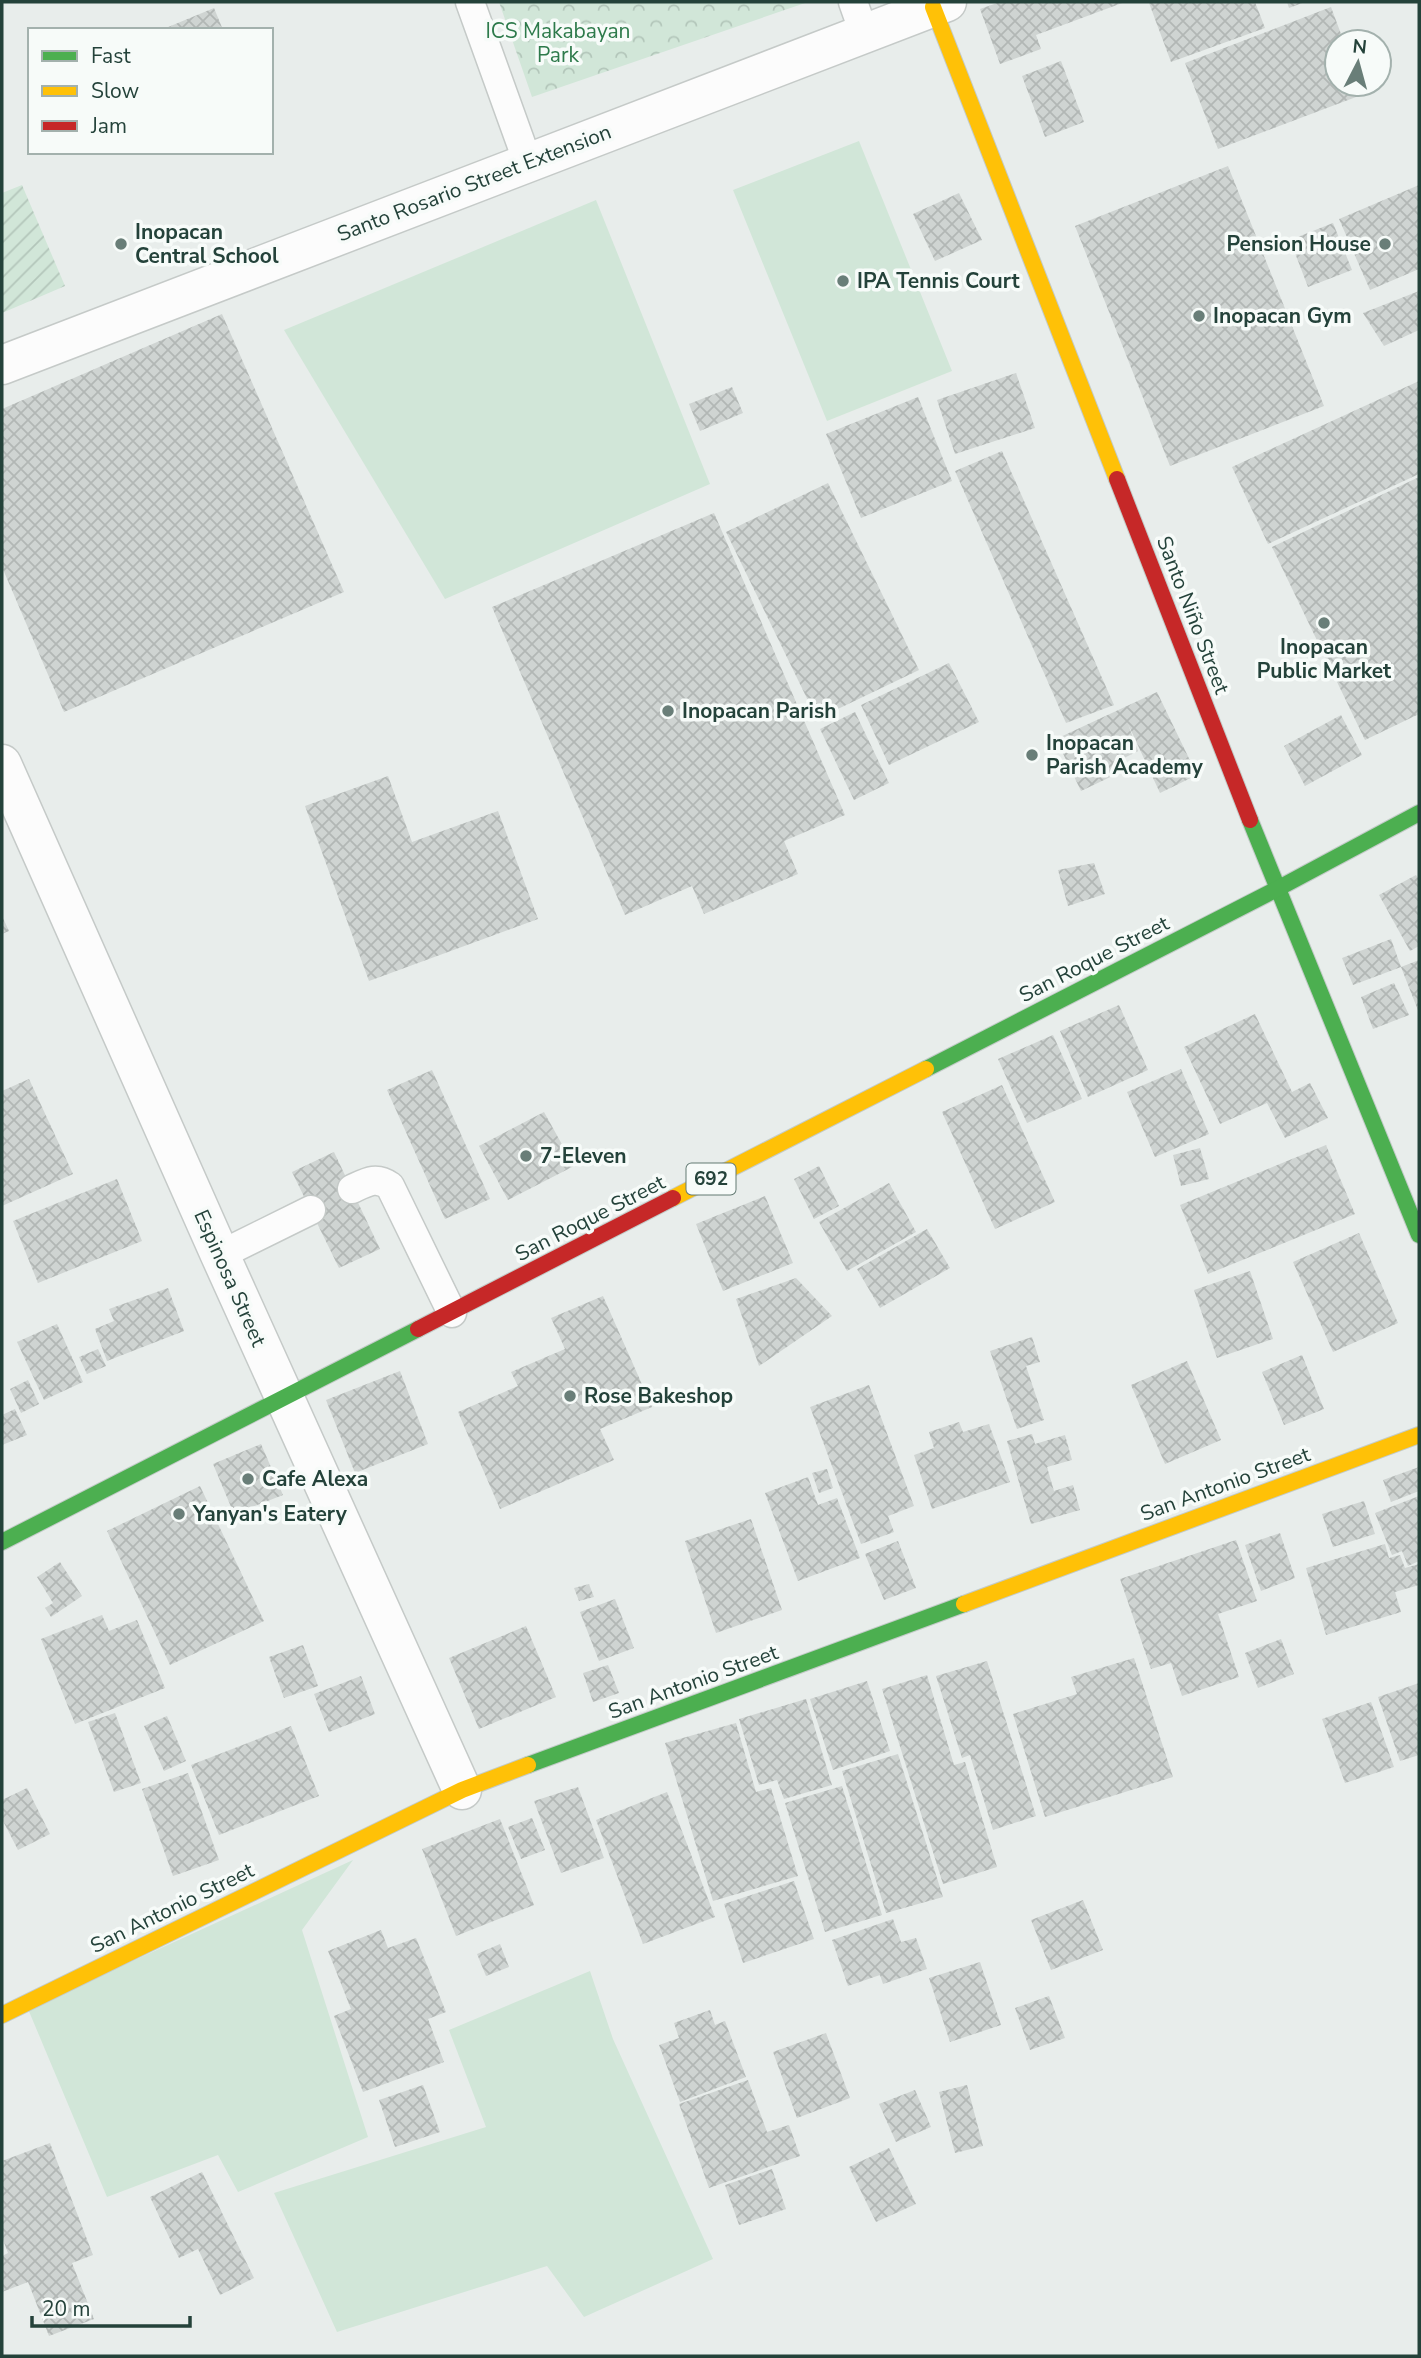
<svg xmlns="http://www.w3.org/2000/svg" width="1421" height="2358" viewBox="0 0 1421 2358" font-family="'Nunito Sans',sans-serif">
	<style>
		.grass { fill: #d1e6d8 }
		.forest { fill: url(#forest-crowns) }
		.garden { fill: url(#garden-furrows) }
		.building { fill: url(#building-cross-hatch) }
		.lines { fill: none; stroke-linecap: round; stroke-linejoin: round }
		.lane-casing { stroke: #c5cac8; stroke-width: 31 }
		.street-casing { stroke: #c5cac8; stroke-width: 41 }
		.fast-casing { stroke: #c3cbc8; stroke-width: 18 }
		.slow-casing { stroke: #c3cbc8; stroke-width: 18 }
		.jam-casing { stroke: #c3cbc8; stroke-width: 18 }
		.lane { stroke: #fcfcfc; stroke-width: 28 }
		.street { stroke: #fcfcfc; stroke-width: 38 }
		.fast { stroke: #4caf50; stroke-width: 16 }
		.slow { stroke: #ffc107; stroke-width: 16 }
		.jam { stroke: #c62828; stroke-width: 16 }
		.poi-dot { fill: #697e78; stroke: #f7fbf9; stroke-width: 2.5 }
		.labels { text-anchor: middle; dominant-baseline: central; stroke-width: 7; stroke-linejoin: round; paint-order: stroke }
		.shield { fill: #f7fbf9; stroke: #637a73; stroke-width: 2 }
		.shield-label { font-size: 19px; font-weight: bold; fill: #24423a }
		.park-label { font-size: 21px; fill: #2d7a4b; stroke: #f7fbf9 }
		.street-label { font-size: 21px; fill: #24423a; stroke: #f7fbf9 }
		.poi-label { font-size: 21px; font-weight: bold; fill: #24423a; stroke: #f7fbf9; text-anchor: start }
	</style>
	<defs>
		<pattern id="forest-crowns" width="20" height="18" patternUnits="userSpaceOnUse" patternTransform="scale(1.75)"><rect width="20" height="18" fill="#d1e6d8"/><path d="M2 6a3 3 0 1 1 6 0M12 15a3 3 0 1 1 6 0" fill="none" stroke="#b3c6ba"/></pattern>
		<pattern id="garden-furrows" width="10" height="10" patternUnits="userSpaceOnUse" patternTransform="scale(1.75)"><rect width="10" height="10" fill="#d1e6d8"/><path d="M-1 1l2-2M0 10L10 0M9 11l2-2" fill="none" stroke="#b3c6ba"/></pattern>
		<pattern id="building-cross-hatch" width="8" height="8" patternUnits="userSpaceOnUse" patternTransform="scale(1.75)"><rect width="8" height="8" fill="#cfd4d2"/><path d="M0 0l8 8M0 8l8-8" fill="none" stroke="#b2b7b5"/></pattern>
	</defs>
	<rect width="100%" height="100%" fill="#e8edeb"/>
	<g class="grass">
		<path d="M 859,141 L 952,371 L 827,421 L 733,190 Z"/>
		<path d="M 596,200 L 710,484 L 445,599 L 284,330 Z"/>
		<path d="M 353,1860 L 302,1930 L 368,2137 L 238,2192 L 218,2155 L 107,2197 L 28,2009 Z"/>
		<path d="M 590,1971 L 613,2039 L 713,2259 L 584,2317 L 547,2266 L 337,2332 L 274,2193 L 486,2127 L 449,2030 Z"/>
	</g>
	<path class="forest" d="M 499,2 L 808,2 L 532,97 Z"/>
	<path class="garden" d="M 22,185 L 65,286 L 2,313 L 2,193 Z"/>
	<g class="building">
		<path d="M 1000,2 L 1125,2 L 1036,35 L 1041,49 L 1000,64 L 980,9 Z"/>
		<path d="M 1153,2 L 1255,2 L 1265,28 L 1171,62 L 1149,3 Z"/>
		<path d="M 1287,2 L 1305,2 L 1289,8 Z"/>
		<path d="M 1331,7 L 1344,42 L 1337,42 L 1337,84 L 1360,84 L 1364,94 L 1218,149 L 1185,63 Z"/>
		<path d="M 214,8 L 223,30 L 161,30 Z"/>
		<path d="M 1061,61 L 1084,122 L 1045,137 L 1022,76 Z"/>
		<path d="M 1228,166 L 1324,406 L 1170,466 L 1075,226 Z"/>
		<path d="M 1419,185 L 1419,269 L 1370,290 L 1339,219 Z"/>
		<path d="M 959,193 L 982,240 L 935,261 L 913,214 Z"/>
		<path d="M 1333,223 L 1352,270 L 1308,287 L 1290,240 Z"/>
		<path d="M 1419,291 L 1419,330 L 1384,346 L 1363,313 Z"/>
		<path d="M 222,314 L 344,592 L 64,712 L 2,567 L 2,409 Z"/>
		<path d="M 1016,373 L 1035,428 L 955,454 L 937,400 Z"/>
		<path d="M 1419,381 L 1419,474 L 1268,544 L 1232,467 Z"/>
		<path d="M 732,387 L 743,413 L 700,431 L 689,404 Z"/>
		<path d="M 918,397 L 952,481 L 861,518 L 826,434 Z"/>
		<path d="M 1002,451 L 1114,705 L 1066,723 L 955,471 Z"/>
		<path d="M 1419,477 L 1419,714 L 1365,740 L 1272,547 Z"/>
		<path d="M 828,483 L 919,670 L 817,719 L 726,532 Z"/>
		<path d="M 714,513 L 845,815 L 784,841 L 798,874 L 704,914 L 692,886 L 625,915 L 492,607 Z"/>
		<path d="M 949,663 L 979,722 L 889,765 L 861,705 Z"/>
		<path d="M 1157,692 L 1197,775 L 1160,793 L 1128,724 L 1138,751 L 1122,759 L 1127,769 L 1081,791 L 1056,739 Z"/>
		<path d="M 855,712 L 889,783 L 854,800 L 820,729 Z"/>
		<path d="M 1341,715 L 1362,755 L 1305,786 L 1284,746 Z"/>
		<path d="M 388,776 L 412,842 L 498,811 L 538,919 L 369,981 L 305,806 Z"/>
		<path d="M 1094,863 L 1105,894 L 1068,906 L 1058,870 Z"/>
		<path d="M 1416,875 L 1419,880 L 1419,946 L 1410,951 L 1379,895 Z"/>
		<path d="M 2,916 L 9,931 L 2,934 Z"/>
		<path d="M 1391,939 L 1401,967 L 1419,960 L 1419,1013 L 1401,967 L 1353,985 L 1342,958 Z"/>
		<path d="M 1394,983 L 1409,1015 L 1373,1029 L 1361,997 Z"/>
		<path d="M 1119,1005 L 1148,1070 L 1088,1097 L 1060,1031 Z"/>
		<path d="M 1255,1014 L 1292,1092 L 1310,1083 L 1328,1118 L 1285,1138 L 1267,1103 L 1220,1124 L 1184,1047 Z"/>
		<path d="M 1053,1035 L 1082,1099 L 1027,1123 L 998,1059 Z"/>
		<path d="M 1181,1069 L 1209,1134 L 1155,1157 L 1127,1092 Z"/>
		<path d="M 432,1070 L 490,1199 L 445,1219 L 387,1090 Z"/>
		<path d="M 29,1079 L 73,1174 L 2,1206 L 2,1091 Z"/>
		<path d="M 1002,1085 L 1055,1202 L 995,1229 L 942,1112 Z"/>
		<path d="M 544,1112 L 574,1166 L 508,1200 L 479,1146 Z"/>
		<path d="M 1326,1145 L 1355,1214 L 1208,1274 L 1180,1205 Z"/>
		<path d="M 1200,1148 L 1209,1179 L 1181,1186 L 1173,1155 Z"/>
		<path d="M 334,1152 L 380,1249 L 339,1268 L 292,1172 Z"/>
		<path d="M 819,1166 L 839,1206 L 814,1219 L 794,1179 Z"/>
		<path d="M 117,1179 L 142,1241 L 38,1283 L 13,1221 Z"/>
		<path d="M 889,1183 L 916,1232 L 847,1271 L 819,1222 Z"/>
		<path d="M 765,1196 L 793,1263 L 723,1291 L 696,1224 Z"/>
		<path d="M 927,1229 L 950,1268 L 880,1308 L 857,1269 Z"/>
		<path d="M 1359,1233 L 1398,1323 L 1333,1352 L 1293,1262 Z"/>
		<path d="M 1250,1271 L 1273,1339 L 1217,1358 L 1194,1290 Z"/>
		<path d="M 796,1278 L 832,1316 L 759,1366 L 736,1299 Z"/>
		<path d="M 168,1288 L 184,1331 L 107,1361 L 95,1329 L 114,1321 L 109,1309 Z"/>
		<path d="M 603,1296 L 652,1407 L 600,1429 L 614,1460 L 500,1509 L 458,1412 L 518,1386 L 511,1372 L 565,1349 L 551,1318 Z"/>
		<path d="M 57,1324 L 83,1382 L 44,1400 L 17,1342 Z"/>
		<path d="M 1032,1337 L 1040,1362 L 1026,1366 L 1044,1420 L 1017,1429 L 990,1351 Z"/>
		<path d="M 98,1349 L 106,1366 L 87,1374 L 79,1357 Z"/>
		<path d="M 1302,1355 L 1324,1409 L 1284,1425 L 1262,1372 Z"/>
		<path d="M 1187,1361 L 1221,1440 L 1165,1464 L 1131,1385 Z"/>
		<path d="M 400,1371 L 428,1444 L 355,1473 L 326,1400 Z"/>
		<path d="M 28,1380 L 39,1404 L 21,1413 L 10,1389 Z"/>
		<path d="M 869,1385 L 914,1506 L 888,1516 L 894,1532 L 861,1544 L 810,1407 Z"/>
		<path d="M 15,1409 L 27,1435 L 2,1445 L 2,1415 Z"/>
		<path d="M 959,1422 L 963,1432 L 989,1424 L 1010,1482 L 932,1509 L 914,1455 L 934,1448 L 929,1432 Z"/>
		<path d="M 1032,1434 L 1035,1444 L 1065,1435 L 1072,1460 L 1047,1467 L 1054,1491 L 1073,1485 L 1080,1510 L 1031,1524 L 1007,1441 Z"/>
		<path d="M 261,1444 L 283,1495 L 234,1514 L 213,1464 Z"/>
		<path d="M 1419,1467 L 1419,1491 L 1391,1502 L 1383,1480 Z"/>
		<path d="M 827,1469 L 833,1488 L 819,1493 L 812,1473 Z"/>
		<path d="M 808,1477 L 818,1505 L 837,1498 L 860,1558 L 798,1581 L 765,1493 Z"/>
		<path d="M 200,1486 L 264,1621 L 170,1665 L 107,1531 Z"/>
		<path d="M 1419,1496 L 1419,1561 L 1408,1566 L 1402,1551 L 1392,1555 L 1375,1513 Z"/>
		<path d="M 1364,1501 L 1375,1534 L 1333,1547 L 1322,1514 Z"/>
		<path d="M 751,1519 L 782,1610 L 716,1633 L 685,1541 Z"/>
		<path d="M 1280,1533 L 1295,1578 L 1261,1591 L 1245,1545 Z"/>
		<path d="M 1236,1540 L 1257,1601 L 1218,1614 L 1239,1677 L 1182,1696 L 1171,1663 L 1151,1669 L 1120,1579 Z"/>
		<path d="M 898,1541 L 916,1588 L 884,1600 L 865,1554 Z"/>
		<path d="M 1385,1544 L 1389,1558 L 1400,1555 L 1405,1568 L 1419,1564 L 1419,1585 L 1395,1592 L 1401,1612 L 1326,1635 L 1306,1568 Z"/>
		<path d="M 60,1562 L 82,1596 L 51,1617 L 45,1608 L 53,1603 L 37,1577 Z"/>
		<path d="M 589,1584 L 594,1597 L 579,1601 L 574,1588 Z"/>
		<path d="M 615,1599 L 634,1648 L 599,1661 L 580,1612 Z"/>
		<path d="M 102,1615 L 109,1631 L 137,1620 L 165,1688 L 75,1724 L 41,1639 Z"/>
		<path d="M 526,1626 L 556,1697 L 479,1729 L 449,1658 Z"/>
		<path d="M 1281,1639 L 1294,1674 L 1258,1688 L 1245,1653 Z"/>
		<path d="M 303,1645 L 318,1686 L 284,1698 L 269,1657 Z"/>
		<path d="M 1134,1658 L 1173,1777 L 1045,1817 L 1013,1714 L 1077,1694 L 1071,1677 Z"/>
		<path d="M 987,1661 L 1036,1816 L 993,1830 L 970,1755 L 962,1758 L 936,1676 Z"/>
		<path d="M 608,1665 L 619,1693 L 593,1702 L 583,1673 Z"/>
		<path d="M 927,1675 L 954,1765 L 965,1762 L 997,1867 L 943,1884 L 882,1689 Z"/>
		<path d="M 361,1676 L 375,1714 L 329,1732 L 314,1694 Z"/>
		<path d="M 867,1681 L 890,1751 L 833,1770 L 810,1699 Z"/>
		<path d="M 1419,1683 L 1419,1755 L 1400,1761 L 1378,1697 Z"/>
		<path d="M 806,1699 L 832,1785 L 784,1799 L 777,1780 L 759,1785 L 739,1719 Z"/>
		<path d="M 1371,1702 L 1394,1767 L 1345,1783 L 1322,1719 Z"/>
		<path d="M 115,1713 L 141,1783 L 114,1792 L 88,1722 Z"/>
		<path d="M 167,1716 L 186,1761 L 164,1771 L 144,1726 Z"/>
		<path d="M 736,1723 L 756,1792 L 771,1788 L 798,1876 L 713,1901 L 665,1743 Z"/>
		<path d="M 291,1726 L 319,1796 L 219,1835 L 191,1765 Z"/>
		<path d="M 898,1754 L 943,1897 L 886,1913 L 842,1771 Z"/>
		<path d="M 188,1773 L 219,1860 L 173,1876 L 142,1789 Z"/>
		<path d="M 842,1786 L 882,1915 L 825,1932 L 785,1803 Z"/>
		<path d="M 578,1787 L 604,1858 L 561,1873 L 534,1801 Z"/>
		<path d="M 27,1788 L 50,1834 L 18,1850 L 2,1819 L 2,1800 Z"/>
		<path d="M 667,1792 L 715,1917 L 643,1944 L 596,1820 Z"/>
		<path d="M 532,1818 L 545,1850 L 521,1859 L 508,1827 Z"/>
		<path d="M 500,1819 L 534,1905 L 456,1936 L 422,1849 Z"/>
		<path d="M 794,1881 L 814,1939 L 743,1963 L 724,1904 Z"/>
		<path d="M 1083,1900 L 1103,1950 L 1051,1970 L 1031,1920 Z"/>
		<path d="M 893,1919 L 901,1942 L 916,1938 L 927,1969 L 883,1984 L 880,1975 L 848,1986 L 832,1940 Z"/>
		<path d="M 381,1930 L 388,1948 L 416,1938 L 446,2012 L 428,2019 L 444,2062 L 363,2092 L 334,2016 L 351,2009 L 328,1951 Z"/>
		<path d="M 500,1944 L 509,1967 L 486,1976 L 477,1954 Z"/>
		<path d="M 980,1962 L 1001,2025 L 950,2042 L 929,1978 Z"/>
		<path d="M 1049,1996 L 1065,2038 L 1030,2050 L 1015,2008 Z"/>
		<path d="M 710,2010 L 715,2025 L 725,2021 L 746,2077 L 680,2102 L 659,2045 L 679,2038 L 674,2023 Z"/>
		<path d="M 826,2033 L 850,2098 L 797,2118 L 773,2052 Z"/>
		<path d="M 748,2080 L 767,2132 L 789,2125 L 800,2156 L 709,2188 L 679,2104 Z"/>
		<path d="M 423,2085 L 440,2132 L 395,2147 L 379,2100 Z"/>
		<path d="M 967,2085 L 983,2146 L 955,2153 L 939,2092 Z"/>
		<path d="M 915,2090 L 931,2127 L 896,2142 L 879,2104 Z"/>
		<path d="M 50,2143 L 93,2255 L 72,2263 L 94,2319 L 49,2336 L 28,2282 L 2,2292 L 2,2256 L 8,2253 L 2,2237 L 2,2161 Z"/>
		<path d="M 889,2148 L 916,2204 L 876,2222 L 849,2167 Z"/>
		<path d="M 772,2169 L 786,2209 L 739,2225 L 725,2185 Z"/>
		<path d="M 202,2172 L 254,2278 L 220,2295 L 198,2249 L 179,2258 L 150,2197 Z"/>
	</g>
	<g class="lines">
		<g class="lane-casing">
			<g id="lane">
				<path d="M 470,2 L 528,163"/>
				<path d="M 853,2 L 864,33"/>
				<path d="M 352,1189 C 367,1182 376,1176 390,1186 L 452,1313"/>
				<path d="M 220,1255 L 311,1210"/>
			</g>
		</g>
		<g class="street-casing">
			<g id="street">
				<path d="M 2,365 L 947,2"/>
				<path d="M 2,764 L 220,1255 L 462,1790"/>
			</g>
		</g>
		<g class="fast-casing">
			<g id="fast">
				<path d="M 1250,820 L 1419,1235"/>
				<path d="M 926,1069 L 1277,889 L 1419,813"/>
				<path d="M 2,1542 L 418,1329"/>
				<path d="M 528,1765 L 964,1604"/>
			</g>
		</g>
		<g class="slow-casing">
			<g id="slow">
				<path d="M 933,7 L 1117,479"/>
				<path d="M 673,1198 L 926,1069"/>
				<path d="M 964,1604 L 1419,1435"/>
				<path d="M 2,2015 L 462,1790 L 528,1765"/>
			</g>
		</g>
		<g class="jam-casing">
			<g id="jam">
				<path d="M 1117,479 L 1250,820"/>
				<path d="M 418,1329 L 673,1198"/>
			</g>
		</g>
		<use href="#lane" class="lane"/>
		<use href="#street" class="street"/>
		<use href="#fast" class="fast"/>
		<use href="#slow" class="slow"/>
		<use href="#jam" class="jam"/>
	</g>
	<g class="poi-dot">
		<circle cx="121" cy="244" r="7"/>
		<circle cx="1385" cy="244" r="7"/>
		<circle cx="843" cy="281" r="7"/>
		<circle cx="1199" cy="316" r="7"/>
		<circle cx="1324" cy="623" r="7"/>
		<circle cx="668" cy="711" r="7"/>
		<circle cx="1032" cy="755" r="7"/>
		<circle cx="526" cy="1156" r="7"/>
		<circle cx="570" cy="1396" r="7"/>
		<circle cx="248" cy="1479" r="7"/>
		<circle cx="179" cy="1514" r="7"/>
	</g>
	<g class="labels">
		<rect class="shield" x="686.5" y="1163.5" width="49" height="31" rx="5"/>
		<g class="shield-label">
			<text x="711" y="1179">692</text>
		</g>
		<g class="park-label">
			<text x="558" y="31">ICS Makabayan<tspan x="558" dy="24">Park</tspan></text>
		</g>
		<g class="street-label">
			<text transform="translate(474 183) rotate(-21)">Santo Rosario Street Extension</text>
			<text transform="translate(1193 615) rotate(69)">Santo Niño Street</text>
			<text transform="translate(1094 959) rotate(-27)">San Roque Street</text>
			<text transform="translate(590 1218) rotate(-27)">San Roque Street</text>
			<text transform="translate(230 1278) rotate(66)">Espinosa Street</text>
			<text transform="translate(1225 1484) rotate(-20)">San Antonio Street</text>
			<text transform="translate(693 1682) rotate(-20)">San Antonio Street</text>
			<text transform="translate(172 1908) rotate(-26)">San Antonio Street</text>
		</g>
		<g class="poi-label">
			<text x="135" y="232">Inopacan<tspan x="135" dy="24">Central School</tspan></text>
			<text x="1371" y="244" text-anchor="end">Pension House</text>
			<text x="857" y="281">IPA Tennis Court</text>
			<text x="1213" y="316">Inopacan Gym</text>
			<text x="1324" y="647" text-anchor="middle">Inopacan<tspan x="1324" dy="24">Public Market</tspan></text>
			<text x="682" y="711">Inopacan Parish</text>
			<text x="1046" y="743">Inopacan<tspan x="1046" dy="24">Parish Academy</tspan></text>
			<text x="540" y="1156">7-Eleven</text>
			<text x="584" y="1396">Rose Bakeshop</text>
			<text x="262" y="1479">Cafe Alexa</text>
			<text x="193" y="1514">Yanyan's Eatery</text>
		</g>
	</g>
	<rect width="1421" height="2358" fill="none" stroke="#24423a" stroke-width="7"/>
	<rect x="28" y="28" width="245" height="126" fill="#f7fbf9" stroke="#a3b1ad" stroke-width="2"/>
	<rect x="42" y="51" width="35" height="10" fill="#4caf50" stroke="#a3b1ad" stroke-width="2"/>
	<text x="91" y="63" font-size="21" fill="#24423a">Fast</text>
	<rect x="42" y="86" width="35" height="10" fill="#ffc107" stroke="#a3b1ad" stroke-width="2"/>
	<text x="91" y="98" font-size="21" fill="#24423a">Slow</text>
	<rect x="42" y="121" width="35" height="10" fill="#c62828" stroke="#a3b1ad" stroke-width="2"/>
	<text x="91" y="133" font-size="21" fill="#24423a">Jam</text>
	<g transform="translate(1358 63) rotate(6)"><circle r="33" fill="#f7fbf9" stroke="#a3b1ad" stroke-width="2"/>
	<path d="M0-5L12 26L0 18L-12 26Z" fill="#697e78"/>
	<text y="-10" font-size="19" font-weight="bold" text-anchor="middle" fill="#24423a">N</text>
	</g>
	<path d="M32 2316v10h158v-10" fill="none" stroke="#24423a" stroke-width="3.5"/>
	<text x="42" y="2316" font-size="21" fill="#24423a" stroke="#f7fbf9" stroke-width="5" paint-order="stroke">20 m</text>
</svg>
